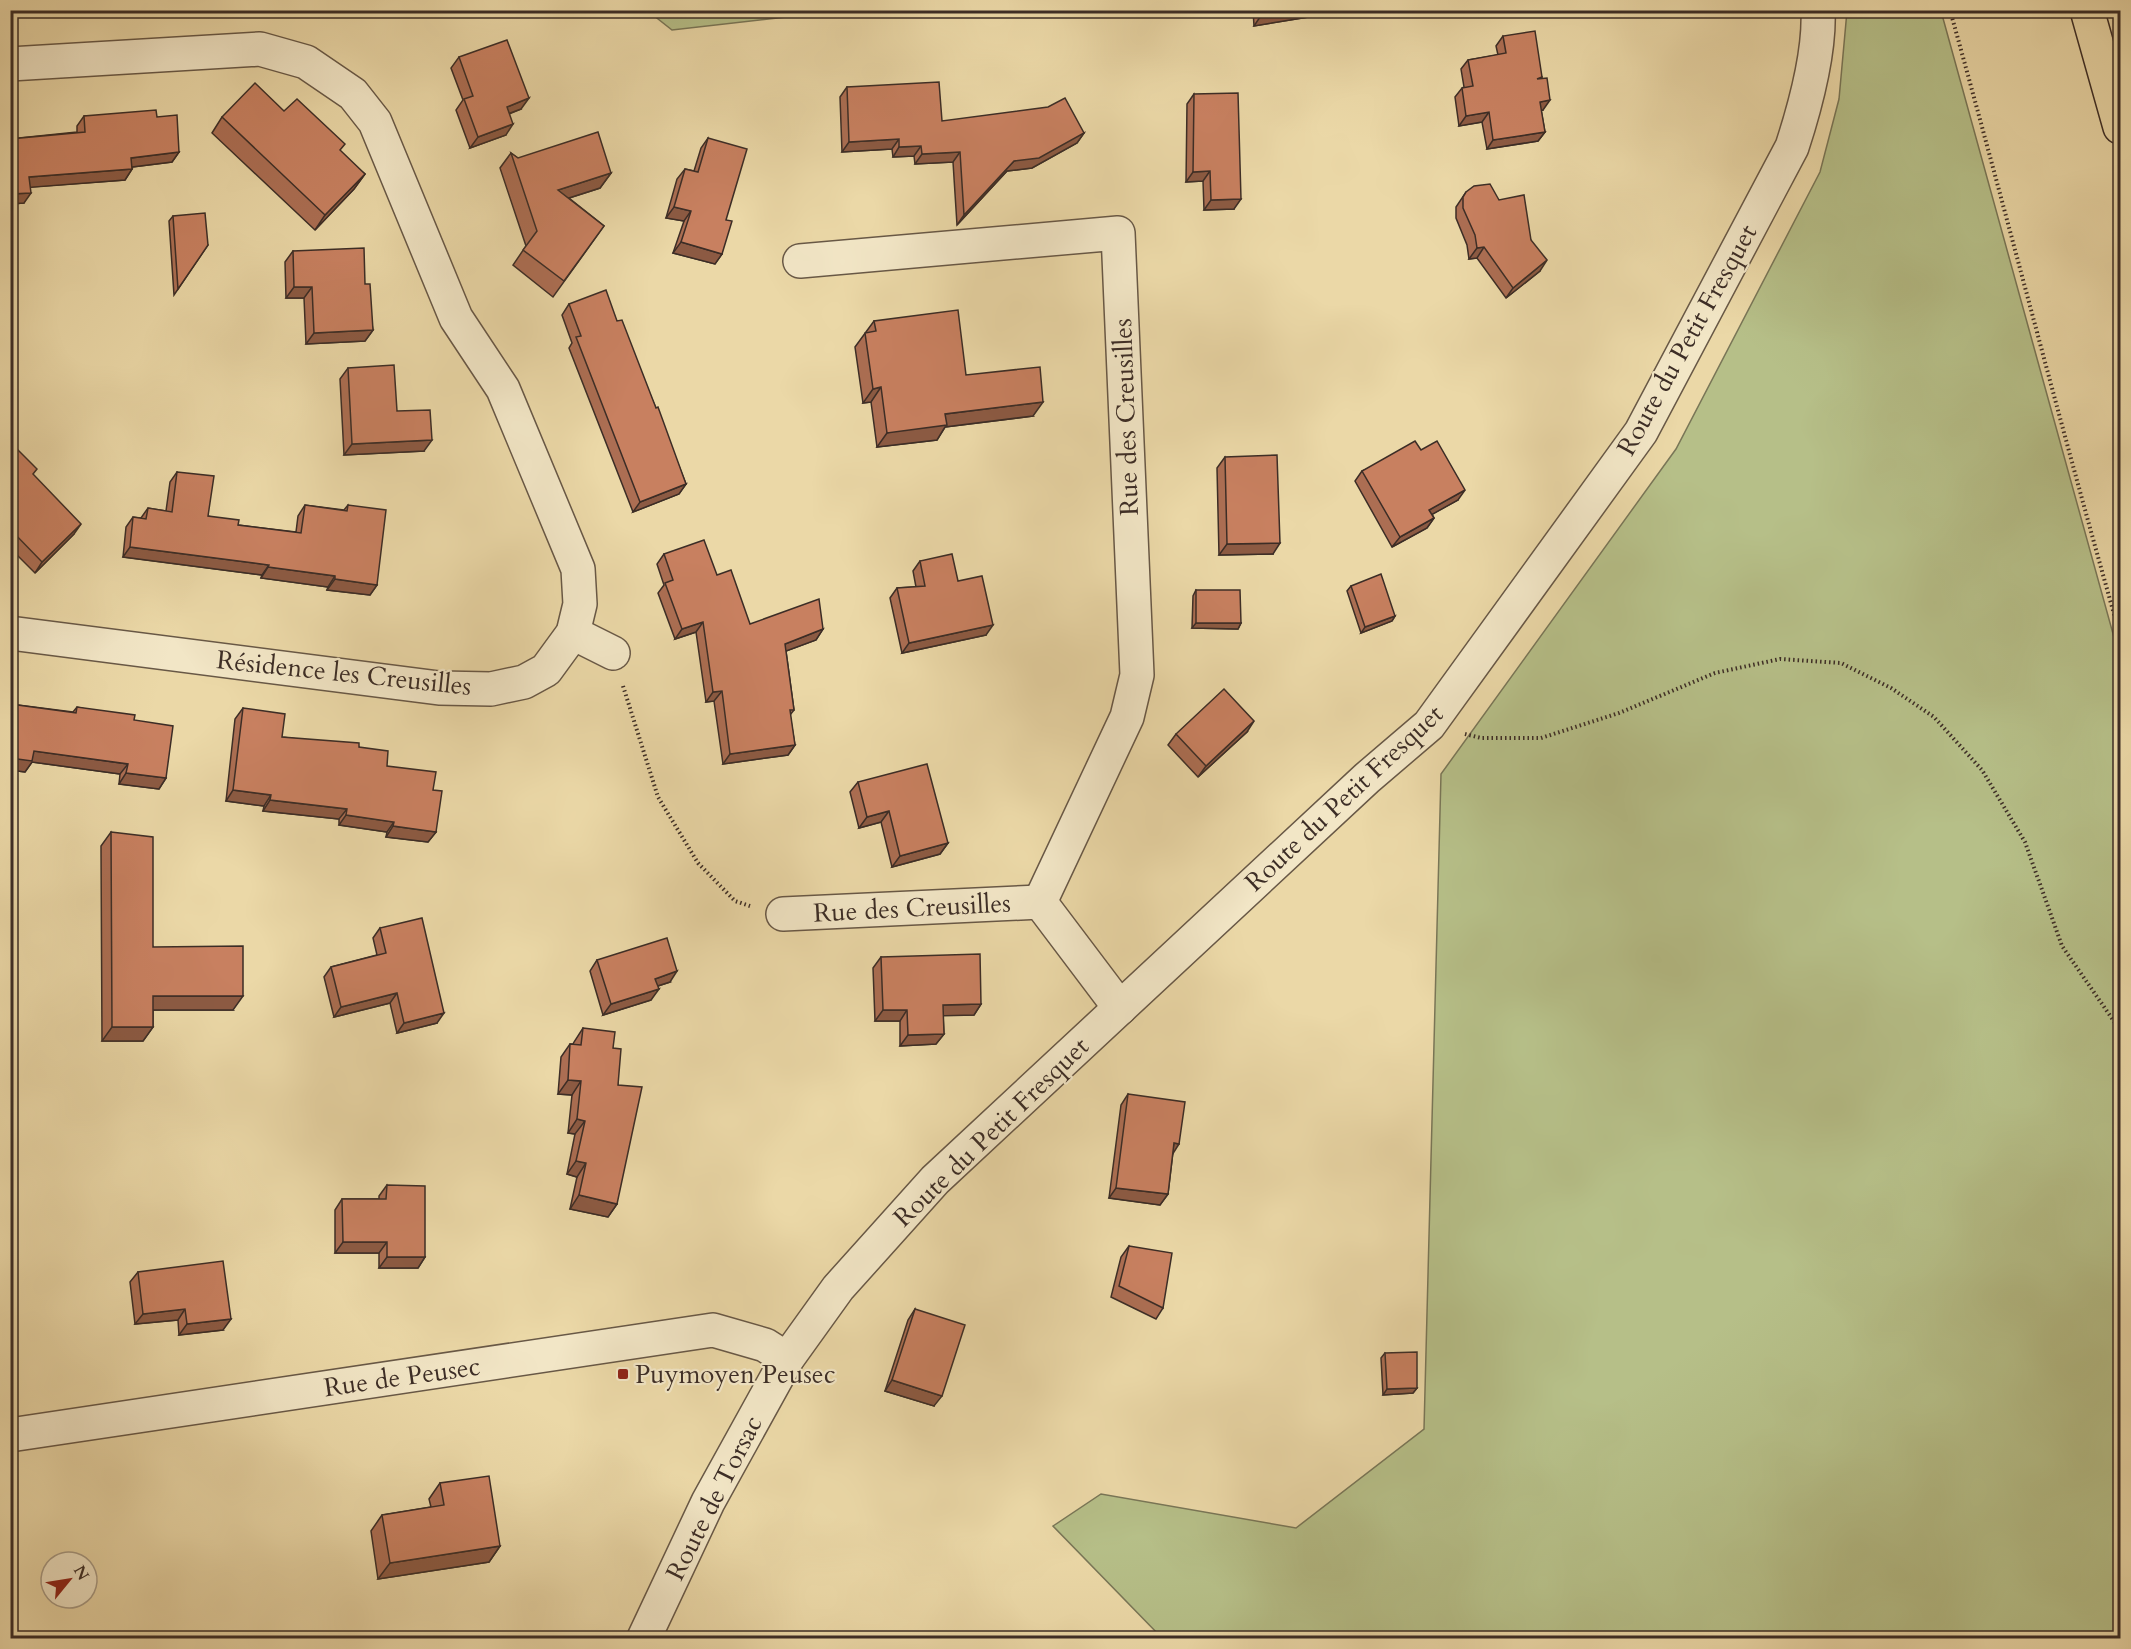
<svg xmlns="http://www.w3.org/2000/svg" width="2131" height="1649" viewBox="0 0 2131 1649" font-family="Cardo,serif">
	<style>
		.green { fill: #b6bf88; stroke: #797657; stroke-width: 1.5 }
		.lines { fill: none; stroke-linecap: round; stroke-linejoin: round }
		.minor-casing { stroke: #685846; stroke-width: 36 }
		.major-casing { stroke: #3c2d26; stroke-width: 36 }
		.path { stroke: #3c2d26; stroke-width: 4; stroke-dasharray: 1.5 3; stroke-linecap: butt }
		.minor { stroke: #f2e6c6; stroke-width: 33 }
		.major { stroke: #ebd8a7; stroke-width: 33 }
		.wall { fill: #ac6e53; stroke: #3c2d26; stroke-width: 1.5 }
		.shaded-wall { fill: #8c5a43; stroke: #3c2d26; stroke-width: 1.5 }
		.building { fill: #c88060; stroke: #3c2d26; stroke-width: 1.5 }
		.poi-dot { fill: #8f2418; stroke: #f2e6c6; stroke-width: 2 }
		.labels { text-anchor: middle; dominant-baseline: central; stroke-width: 4.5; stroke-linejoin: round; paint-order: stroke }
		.street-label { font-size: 26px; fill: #3c2d26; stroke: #f2e6c6 }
		.poi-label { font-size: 26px; fill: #3c2d26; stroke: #f2e6c6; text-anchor: start }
	</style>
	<rect width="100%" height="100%" fill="#ebd8a7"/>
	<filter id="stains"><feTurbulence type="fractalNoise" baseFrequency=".00333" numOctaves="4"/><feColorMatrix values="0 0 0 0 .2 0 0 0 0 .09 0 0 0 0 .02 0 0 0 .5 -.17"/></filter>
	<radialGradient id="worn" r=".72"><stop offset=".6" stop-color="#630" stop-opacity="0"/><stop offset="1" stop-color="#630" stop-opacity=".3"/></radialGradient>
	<g class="green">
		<path d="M 648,11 L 840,11 L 672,30 Z"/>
		<path d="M 1847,11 L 1941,11 L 2120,659 L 2120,1638 L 1162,1638 L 1053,1526 L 1101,1494 L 1296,1528 L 1424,1429 L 1441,774 L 1676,449 L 1820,172 L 1839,99 Z"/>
	</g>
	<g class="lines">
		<g class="minor-casing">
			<g id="minor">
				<path d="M 10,64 L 260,49 L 306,62 L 353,94 L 375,122 L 456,318 L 503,389 L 578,569 L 580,604 L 573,633 L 546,670 L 524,682 L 491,689 L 439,688 L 10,633"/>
				<path d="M 800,261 L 1118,233 L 1137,675 L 1127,717 L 1040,902"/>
				<path d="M 573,633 L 613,653"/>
				<path d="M 783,914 L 1040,902 L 1120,1008"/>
				<path d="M 10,1435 L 713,1330 L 765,1345 L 787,1359"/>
				<path d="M 644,1638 L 708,1502 L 787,1359 L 838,1288 L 935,1180 L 1367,778 L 1429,725 L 1641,432 L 1792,147 C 1805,107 1820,53 1818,10"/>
			</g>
		</g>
		<g class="major-casing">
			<path id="major" d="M 2087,10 L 2120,127"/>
		</g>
		<g class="path">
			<path d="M 1950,10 C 2008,219 2061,428 2120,635"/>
			<path d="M 623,686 L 658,797 L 698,863 L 735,901 L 750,906"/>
			<path d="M 1465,734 L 1481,738 L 1541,738 L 1619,713 L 1715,673 L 1780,659 L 1841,663 L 1891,688 L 1934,717 L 1982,770 L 2025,842 L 2062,946 L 2120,1030"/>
		</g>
		<use href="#minor" class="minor"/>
		<use href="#major" class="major"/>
	</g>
	<g class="wall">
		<path d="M 1253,10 L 1340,10 L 1339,12 L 1254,26 Z"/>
		<path d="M 1503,36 L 1542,77 L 1541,79 L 1543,110 L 1541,110 L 1545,132 L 1538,141 L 1487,149 L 1482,122 L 1459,126 L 1455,97 L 1462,88 L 1464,87 L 1461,69 L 1468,60 L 1498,55 L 1496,46 Z"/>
		<path d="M 459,57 L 521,109 L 509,114 L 506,135 L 470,148 L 456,110 L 463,100 L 451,68 Z"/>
		<path d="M 847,87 L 942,121 L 1084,133 L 1077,143 L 1032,168 L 1007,171 L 957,225 L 953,162 L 915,164 L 914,156 L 893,157 L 892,149 L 842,152 L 840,97 Z"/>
		<path d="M 1194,94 L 1234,209 L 1204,210 L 1203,181 L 1186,182 L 1187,104 Z"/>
		<path d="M 284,111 L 365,174 L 354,189 L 315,230 L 212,133 L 222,117 Z"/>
		<path d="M 84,116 L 157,117 L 179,152 L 172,162 L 132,167 L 132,169 L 125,180 L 30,187 L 24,203 L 11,204 L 10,139 L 77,132 L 77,126 Z"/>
		<path d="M 708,138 L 726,220 L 722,254 L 715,264 L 673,253 L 684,221 L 666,218 L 677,179 L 685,169 L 694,171 L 701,148 Z"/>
		<path d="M 511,153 L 518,158 L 611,173 L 600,188 L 569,198 L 604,226 L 553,297 L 513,265 L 526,246 L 500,168 Z"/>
		<path d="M 1466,192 L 1499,200 L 1531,240 L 1540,271 L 1506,298 L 1477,258 L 1469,259 L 1467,245 L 1456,218 L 1456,207 Z"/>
		<path d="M 173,216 L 208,245 L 174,295 L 169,221 Z"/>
		<path d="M 293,251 L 365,284 L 373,330 L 365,341 L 306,344 L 304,298 L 286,298 L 285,262 Z"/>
		<path d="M 569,304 L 617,321 L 656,408 L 686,484 L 679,494 L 633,512 L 569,348 L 572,343 L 562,315 Z"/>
		<path d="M 874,321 L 966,375 L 1033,416 L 945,427 L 937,440 L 877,447 L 871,402 L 863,403 L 855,347 Z"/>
		<path d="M 348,368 L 397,411 L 424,451 L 344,455 L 340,379 Z"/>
		<path d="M 10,442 L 74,534 L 35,573 L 10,548 Z"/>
		<path d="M 1421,450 L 1458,500 L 1432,514 L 1434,518 L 1427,528 L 1392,547 L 1355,481 L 1362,471 Z"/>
		<path d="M 1225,457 L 1273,554 L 1219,555 L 1217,468 Z"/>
		<path d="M 177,472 L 208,516 L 238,525 L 296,532 L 298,516 L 305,505 L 344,510 L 348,505 L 377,585 L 370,595 L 327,590 L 328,587 L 261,578 L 262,575 L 123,557 L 126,527 L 133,517 L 141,518 L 148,508 L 166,511 L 170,482 Z"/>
		<path d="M 664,554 L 717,575 L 750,624 L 823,629 L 816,640 L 786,651 L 794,710 L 790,715 L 795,745 L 788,755 L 723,764 L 714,701 L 706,702 L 696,632 L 675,639 L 658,593 L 664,585 L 657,564 Z"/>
		<path d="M 920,561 L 958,581 L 986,635 L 902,653 L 890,598 L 897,588 L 916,587 L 913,571 Z"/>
		<path d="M 1351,586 L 1395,616 L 1392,621 L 1361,633 L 1347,591 Z"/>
		<path d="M 1196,590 L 1241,623 L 1238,629 L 1192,628 L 1193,596 Z"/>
		<path d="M 10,704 L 73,712 L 77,707 L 134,720 L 166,778 L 159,789 L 119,784 L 120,774 L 32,762 L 25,772 L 10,770 Z"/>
		<path d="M 243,708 L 282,737 L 359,747 L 387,766 L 433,790 L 436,832 L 428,842 L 386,837 L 387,832 L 339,825 L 339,819 L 263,811 L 264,806 L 226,801 L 235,719 Z"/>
		<path d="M 1247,732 L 1198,777 L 1168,745 L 1176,734 Z"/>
		<path d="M 858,782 L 948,843 L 940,854 L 892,867 L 881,822 L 859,828 L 850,792 Z"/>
		<path d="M 111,832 L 153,947 L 233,1010 L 153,1010 L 153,1027 L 143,1041 L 102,1041 L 101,846 Z"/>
		<path d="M 380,928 L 437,1023 L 397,1033 L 390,1003 L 334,1017 L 324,977 L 331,967 L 377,955 L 373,938 Z"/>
		<path d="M 881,957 L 981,1004 L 974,1015 L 943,1015 L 944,1034 L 936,1044 L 900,1046 L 900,1021 L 875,1021 L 873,968 Z"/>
		<path d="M 597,960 L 670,982 L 658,986 L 651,1000 L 603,1015 L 590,971 Z"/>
		<path d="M 583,1028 L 613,1048 L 618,1085 L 617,1204 L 608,1217 L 570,1209 L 577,1177 L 567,1174 L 575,1134 L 568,1133 L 572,1095 L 558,1094 L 561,1057 L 570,1044 L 573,1044 L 574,1042 Z"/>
		<path d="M 1128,1094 L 1173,1152 L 1168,1194 L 1160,1205 L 1109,1198 L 1121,1105 Z"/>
		<path d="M 387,1185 L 425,1257 L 418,1268 L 379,1268 L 379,1253 L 335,1253 L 335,1210 L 342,1199 L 379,1199 L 379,1196 Z"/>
		<path d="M 1129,1246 L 1163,1308 L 1156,1319 L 1111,1297 L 1121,1257 Z"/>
		<path d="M 138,1272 L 223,1330 L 179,1335 L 178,1320 L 135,1324 L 130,1282 Z"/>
		<path d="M 915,1309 L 934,1406 L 885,1391 L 908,1320 Z"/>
		<path d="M 1385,1353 L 1417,1388 L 1413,1393 L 1383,1395 L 1381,1358 Z"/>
		<path d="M 440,1483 L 500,1546 L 489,1562 L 378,1579 L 371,1531 L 382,1515 L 431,1507 L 429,1499 Z"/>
	</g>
	<g class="shaded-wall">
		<path d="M 1303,10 L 1340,10 L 1339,12 L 1254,26 L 1260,17 Z"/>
		<path d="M 529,98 L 521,109 L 499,117 L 507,107 Z"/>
		<path d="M 1550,100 L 1543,110 L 1533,112 L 1540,102 Z"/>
		<path d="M 1489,112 L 1482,122 L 1459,126 L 1466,116 Z"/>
		<path d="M 513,124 L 506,135 L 470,148 L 478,137 Z"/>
		<path d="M 1545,132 L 1538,141 L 1487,149 L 1493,140 Z"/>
		<path d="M 1084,133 L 1077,143 L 1032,168 L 1007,171 L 957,225 L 964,215 L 1014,161 Z"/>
		<path d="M 899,139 L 892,149 L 842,152 L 849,142 Z"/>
		<path d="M 921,146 L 914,156 L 893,157 L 899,147 Z"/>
		<path d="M 179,152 L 172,162 L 124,168 L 131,158 Z"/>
		<path d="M 960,152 L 953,162 L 915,164 L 922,154 Z"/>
		<path d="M 132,169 L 125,180 L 22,188 L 29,177 Z"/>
		<path d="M 1210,171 L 1203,181 L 1186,182 L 1193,172 Z"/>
		<path d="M 611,173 L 600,188 L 547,205 L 558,190 Z"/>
		<path d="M 365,174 L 354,189 L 315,230 L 325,215 Z"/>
		<path d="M 31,193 L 24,203 L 10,204 L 10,194 Z"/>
		<path d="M 1241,199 L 1234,209 L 1204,210 L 1211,200 Z"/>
		<path d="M 674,207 L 691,211 L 684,221 L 666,218 Z"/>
		<path d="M 681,242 L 722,254 L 715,264 L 673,253 Z"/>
		<path d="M 1484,247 L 1477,258 L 1469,259 L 1477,248 Z"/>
		<path d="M 1547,260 L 1540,271 L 1506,298 L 1513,288 Z"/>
		<path d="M 294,287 L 312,287 L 304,298 L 286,298 Z"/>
		<path d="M 373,330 L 365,341 L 306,344 L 314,333 Z"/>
		<path d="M 881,387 L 871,402 L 863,403 L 873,389 Z"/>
		<path d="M 1043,402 L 1033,416 L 945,427 L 937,440 L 877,447 L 887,433 L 945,414 Z"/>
		<path d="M 432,440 L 424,451 L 344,455 L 352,444 Z"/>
		<path d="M 686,484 L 679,494 L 633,512 L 640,502 Z"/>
		<path d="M 1465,490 L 1458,500 L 1422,520 L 1429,510 Z"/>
		<path d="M 1434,518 L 1427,528 L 1392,547 L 1400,537 Z"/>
		<path d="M 81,524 L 74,534 L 35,573 L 42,562 Z"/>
		<path d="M 1280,543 L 1273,554 L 1219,555 L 1227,544 Z"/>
		<path d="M 130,547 L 269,565 L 262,575 L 123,557 Z"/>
		<path d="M 268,567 L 335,576 L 328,587 L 261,578 Z"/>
		<path d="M 335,579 L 377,585 L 370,595 L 327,590 Z"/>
		<path d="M 1395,616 L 1392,621 L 1361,633 L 1365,627 Z"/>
		<path d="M 703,622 L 696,632 L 675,639 L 682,629 Z"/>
		<path d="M 1196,623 L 1241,623 L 1238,629 L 1192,628 Z"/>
		<path d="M 993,625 L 986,635 L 902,653 L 909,643 Z"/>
		<path d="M 823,629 L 816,640 L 778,654 L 785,644 Z"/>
		<path d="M 722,691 L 714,701 L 706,702 L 713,692 Z"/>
		<path d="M 1254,721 L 1247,732 L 1198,777 L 1206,766 Z"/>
		<path d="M 795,745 L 788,755 L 723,764 L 730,754 Z"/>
		<path d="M 34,751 L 128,764 L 120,774 L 32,762 L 25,772 L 10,770 L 10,758 Z"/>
		<path d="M 126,773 L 166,778 L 159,789 L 119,784 Z"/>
		<path d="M 233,790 L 271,795 L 264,806 L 226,801 Z"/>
		<path d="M 270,800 L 347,809 L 339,819 L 263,811 Z"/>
		<path d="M 889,811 L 881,822 L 859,828 L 867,817 Z"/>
		<path d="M 346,815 L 394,822 L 387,832 L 339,825 Z"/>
		<path d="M 393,826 L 436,832 L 428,842 L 386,837 Z"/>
		<path d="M 948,843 L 940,854 L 892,867 L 900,856 Z"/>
		<path d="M 677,971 L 670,982 L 648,989 L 655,979 Z"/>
		<path d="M 659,989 L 651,1000 L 603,1015 L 611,1004 Z"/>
		<path d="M 397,993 L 390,1003 L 334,1017 L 341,1007 Z"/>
		<path d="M 153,996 L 243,996 L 233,1010 L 143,1010 Z"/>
		<path d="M 981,1004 L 974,1015 L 935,1016 L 943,1005 Z"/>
		<path d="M 883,1010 L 907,1010 L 900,1021 L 875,1021 Z"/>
		<path d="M 444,1013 L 437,1023 L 397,1033 L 404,1023 Z"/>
		<path d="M 112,1027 L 153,1027 L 143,1041 L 102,1041 Z"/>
		<path d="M 944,1034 L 936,1044 L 900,1046 L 908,1035 Z"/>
		<path d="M 568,1080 L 581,1081 L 572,1095 L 558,1094 Z"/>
		<path d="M 577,1119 L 585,1121 L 575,1134 L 568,1133 Z"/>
		<path d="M 1174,1143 L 1179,1144 L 1172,1155 Z"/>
		<path d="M 576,1161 L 586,1163 L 577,1177 L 567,1174 Z"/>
		<path d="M 1116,1188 L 1168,1194 L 1160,1205 L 1109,1198 Z"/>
		<path d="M 579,1195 L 617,1204 L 608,1217 L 570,1209 Z"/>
		<path d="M 343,1242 L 387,1242 L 379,1253 L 335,1253 Z"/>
		<path d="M 387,1257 L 425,1257 L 418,1268 L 379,1268 Z"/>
		<path d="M 185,1309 L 178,1320 L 135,1324 L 143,1314 Z"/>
		<path d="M 231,1319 L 223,1330 L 179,1335 L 187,1324 Z"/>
		<path d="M 892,1380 L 942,1396 L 934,1406 L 885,1391 Z"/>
		<path d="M 1417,1388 L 1413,1393 L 1383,1395 L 1387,1389 Z"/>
		<path d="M 500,1546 L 489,1562 L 378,1579 L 390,1563 Z"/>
	</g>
	<g class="building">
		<path d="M 1260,10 L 1303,10 L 1260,17 Z"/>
		<path d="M 1535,31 L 1542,77 L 1537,79 L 1547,78 L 1550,100 L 1540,102 L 1545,132 L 1493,140 L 1489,112 L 1466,116 L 1462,88 L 1473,86 L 1468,60 L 1506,53 L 1503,36 Z"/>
		<path d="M 507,40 L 529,98 L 507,107 L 513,124 L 478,137 L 464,99 L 473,96 L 459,57 Z"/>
		<path d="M 939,82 L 942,121 L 1048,107 L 1065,98 L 1084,133 L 1039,158 L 1014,161 L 964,215 L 960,152 L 922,154 L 921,146 L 899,147 L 899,139 L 849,142 L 847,87 Z"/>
		<path d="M 255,83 L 284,111 L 297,99 L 345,144 L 340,150 L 365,174 L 325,215 L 222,117 Z"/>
		<path d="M 1238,93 L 1241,199 L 1211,200 L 1210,171 L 1193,172 L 1194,94 Z"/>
		<path d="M 156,110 L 157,117 L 177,115 L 179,152 L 131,158 L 132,169 L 29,177 L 31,193 L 10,194 L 10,139 L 85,132 L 84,116 Z"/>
		<path d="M 598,132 L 611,173 L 558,190 L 604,226 L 564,281 L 523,250 L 537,231 L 511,153 L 518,158 Z"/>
		<path d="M 708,138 L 747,149 L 726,220 L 732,221 L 722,254 L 681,242 L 691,211 L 674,207 L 685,169 L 698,172 Z"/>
		<path d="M 1490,184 L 1499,200 L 1524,195 L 1531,240 L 1547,260 L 1513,288 L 1484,247 L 1477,248 L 1475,235 L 1463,208 L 1463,197 L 1466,192 L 1474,186 Z"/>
		<path d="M 205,213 L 208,245 L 178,289 L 173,216 Z"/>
		<path d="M 364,248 L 365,284 L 370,284 L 373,330 L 314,333 L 312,287 L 294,287 L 293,251 Z"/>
		<path d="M 606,290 L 617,321 L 622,320 L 656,408 L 658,407 L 686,484 L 640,502 L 576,337 L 581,336 L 569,304 Z"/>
		<path d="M 958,310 L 966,375 L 1040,367 L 1043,402 L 945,414 L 947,425 L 887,433 L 881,387 L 873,389 L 865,333 L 876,331 L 874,321 Z"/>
		<path d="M 394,365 L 397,411 L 430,410 L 432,440 L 352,444 L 348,368 Z"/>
		<path d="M 1415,441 L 1421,450 L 1437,441 L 1465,490 L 1429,510 L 1434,518 L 1400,537 L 1362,471 Z"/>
		<path d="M 10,442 L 37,469 L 33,474 L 81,524 L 42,562 L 10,529 L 10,493 L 13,491 L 10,488 Z"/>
		<path d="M 1277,455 L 1280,543 L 1227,544 L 1225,457 Z"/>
		<path d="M 177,472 L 214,476 L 208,516 L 239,520 L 238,525 L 301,533 L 305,505 L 347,511 L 348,505 L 386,510 L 377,585 L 335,579 L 335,576 L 268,567 L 269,565 L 130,547 L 133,517 L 146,519 L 148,508 L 172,512 Z"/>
		<path d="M 704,540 L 717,575 L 731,570 L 750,624 L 819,599 L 823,629 L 785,644 L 794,710 L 790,710 L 795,745 L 730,754 L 722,691 L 713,692 L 703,622 L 682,629 L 665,583 L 673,580 L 664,554 Z"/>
		<path d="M 952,554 L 958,581 L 982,576 L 993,625 L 909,643 L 897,588 L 925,586 L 920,561 Z"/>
		<path d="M 1381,574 L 1395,616 L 1365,627 L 1351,586 Z"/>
		<path d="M 1196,590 L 1240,590 L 1241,623 L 1196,623 Z"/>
		<path d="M 1224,689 L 1254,721 L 1206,766 L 1176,734 Z"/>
		<path d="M 10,704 L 76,713 L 77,707 L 135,715 L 134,720 L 173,726 L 166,778 L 126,773 L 128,764 L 34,751 L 32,761 L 10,758 Z"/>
		<path d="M 243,708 L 285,714 L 282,737 L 359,743 L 359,747 L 388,751 L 387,766 L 436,772 L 433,790 L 442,791 L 436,832 L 393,826 L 394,822 L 346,815 L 347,809 L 270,800 L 271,795 L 233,790 Z"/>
		<path d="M 927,764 L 948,843 L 900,856 L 889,811 L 867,817 L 858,782 Z"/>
		<path d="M 111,832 L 153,837 L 153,947 L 243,946 L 243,996 L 153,996 L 153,1027 L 112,1027 Z"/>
		<path d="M 422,918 L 444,1013 L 404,1023 L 397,993 L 341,1007 L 331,967 L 386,953 L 380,928 Z"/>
		<path d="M 667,938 L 677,971 L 655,979 L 659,989 L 611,1004 L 597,960 Z"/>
		<path d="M 980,954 L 981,1004 L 943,1005 L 944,1034 L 908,1035 L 907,1010 L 883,1010 L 881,957 Z"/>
		<path d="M 583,1028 L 615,1032 L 613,1048 L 621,1049 L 618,1085 L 642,1087 L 617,1204 L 579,1195 L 586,1163 L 576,1161 L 585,1121 L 577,1119 L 581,1081 L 568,1080 L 570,1044 L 581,1045 Z"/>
		<path d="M 1128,1094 L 1185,1102 L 1179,1144 L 1174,1143 L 1168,1194 L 1116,1188 Z"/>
		<path d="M 387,1185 L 425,1186 L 425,1257 L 387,1257 L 387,1242 L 343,1242 L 342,1199 L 386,1199 Z"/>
		<path d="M 1129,1246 L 1172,1253 L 1163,1308 L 1119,1286 Z"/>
		<path d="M 223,1261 L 231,1319 L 187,1324 L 185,1309 L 143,1314 L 138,1272 Z"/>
		<path d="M 915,1309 L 965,1325 L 942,1396 L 892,1380 Z"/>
		<path d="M 1417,1352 L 1417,1388 L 1387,1389 L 1385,1353 Z"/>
		<path d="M 489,1476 L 500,1546 L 390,1563 L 382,1515 L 444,1505 L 440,1483 Z"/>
	</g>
	<rect class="poi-dot" x="617" y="1368" width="12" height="12" rx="3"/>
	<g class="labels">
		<g class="street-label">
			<text transform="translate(1687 340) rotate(-61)">Route du Petit Fresquet</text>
			<text transform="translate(1126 417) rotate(-92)">Rue des Creusilles</text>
			<text transform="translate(344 673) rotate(6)">Résidence les Creusilles</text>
			<text transform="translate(1344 798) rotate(-43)">Route du Petit Fresquet</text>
			<text transform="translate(912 908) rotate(-3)">Rue des Creusilles</text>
			<text transform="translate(991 1132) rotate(-44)">Route du Petit Fresquet</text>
			<text transform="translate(402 1377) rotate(-8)">Rue de Peusec</text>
			<text transform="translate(714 1498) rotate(-63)">Route de Torsac</text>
		</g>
		<g class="poi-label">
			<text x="635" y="1374">Puymoyen Peusec</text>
		</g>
	</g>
	<rect width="2131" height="1649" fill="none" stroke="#ebd8a7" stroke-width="36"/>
	<rect x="12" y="12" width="2107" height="1625" fill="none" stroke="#3c2d26" stroke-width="3"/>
	<rect x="18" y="18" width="2095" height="1613" fill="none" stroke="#3c2d26" stroke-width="1.5"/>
	<g transform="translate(69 1580) rotate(60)"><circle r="28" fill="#f2e6c6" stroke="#a99c86" stroke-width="1.5"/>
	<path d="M0-4.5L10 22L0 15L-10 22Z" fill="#8f2418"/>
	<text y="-9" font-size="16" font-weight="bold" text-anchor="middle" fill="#3c2d26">N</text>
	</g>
	<rect width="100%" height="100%" filter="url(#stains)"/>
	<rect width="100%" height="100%" fill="url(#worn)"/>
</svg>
